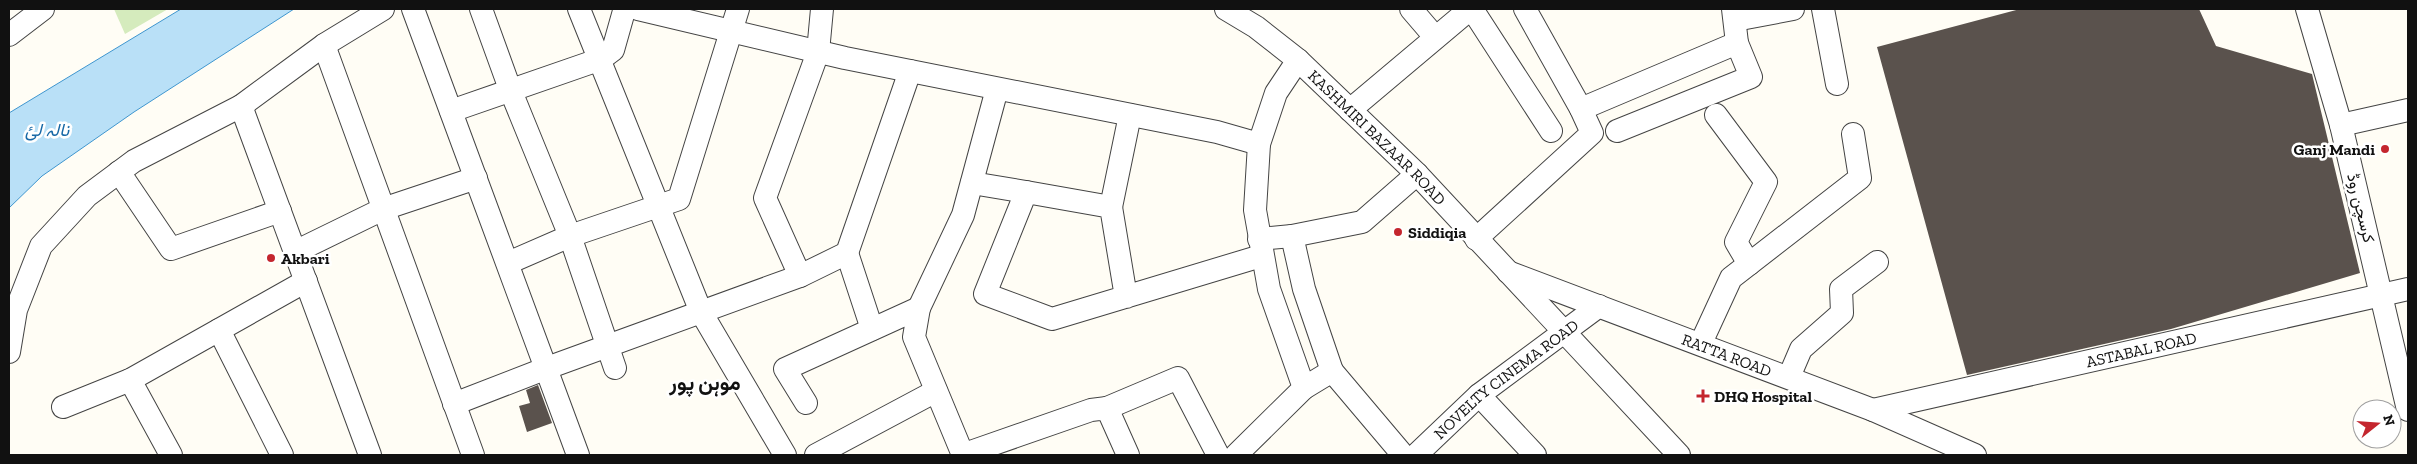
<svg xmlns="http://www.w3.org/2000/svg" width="2417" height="464" viewBox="0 0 2417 464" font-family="'Zilla Slab',Vazirmatn,serif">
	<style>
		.green { fill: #d5ebbd }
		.water { fill: #b9e0f7; stroke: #3f96cf }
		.building { fill: #5a524d }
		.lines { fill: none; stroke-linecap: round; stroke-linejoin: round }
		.minor-casing { stroke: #444; stroke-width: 24 }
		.minor { stroke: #fff; stroke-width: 22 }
		.poi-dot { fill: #c4262e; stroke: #fff; stroke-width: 2 }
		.labels { text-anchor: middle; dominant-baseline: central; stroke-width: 5; stroke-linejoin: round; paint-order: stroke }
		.street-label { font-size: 16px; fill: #111; stroke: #fff }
		.poi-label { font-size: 16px; font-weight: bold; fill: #111; stroke: #fff; text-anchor: start }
		.water-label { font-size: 18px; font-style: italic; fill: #1768a6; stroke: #fff }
		.district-label { font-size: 21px; font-weight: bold; fill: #111; stroke: #fff }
	</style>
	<rect width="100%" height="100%" fill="#fffdf5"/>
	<path class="green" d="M 114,9 L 168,9 L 125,34 Z"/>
	<path class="water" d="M 181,9 L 294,9 L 134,112 L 42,176 L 9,208 L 9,113 Z"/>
	<g class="building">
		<path d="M 2020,9 L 2199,9 L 2216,46 L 2312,74 L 2360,273 L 2171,329 L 1967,375 L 1877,47 Z"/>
		<path d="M 538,385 L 552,423 L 527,432 L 519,406 L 530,403 L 526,390 Z"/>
	</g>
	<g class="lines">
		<g class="minor-casing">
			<g id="minor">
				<path d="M 413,9 L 578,455"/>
				<path d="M 481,9 L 510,89 L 570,236 L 615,368"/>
				<path d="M 579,9 L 701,312 L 785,455"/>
				<path d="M 638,9 L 845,58 L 1217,132 L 1259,144"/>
				<path d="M 822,9 L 818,52 L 765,198 L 800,276 L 847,253 L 910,71"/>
				<path id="s1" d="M 1226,9 L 1256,27 L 1298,60 L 1417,174 L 1679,455"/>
				<path d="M 1411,9 L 1435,37"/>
				<path d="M 1472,9 L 1551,131"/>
				<path d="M 1525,9 L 1581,109 L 1737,43"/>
				<path d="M 1823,9 L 1837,84"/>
				<path d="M 2307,9 L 2341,125 L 2408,410"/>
				<path d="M 1735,20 L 1793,9"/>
				<path d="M 9,35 L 43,9"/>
				<path d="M 324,45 L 473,455"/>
				<path d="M 241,106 L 370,455"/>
				<path d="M 1350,110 L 1470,9"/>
				<path d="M 451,111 L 601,59 L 613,50 L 624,11 L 627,9"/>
				<path d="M 1716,115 L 1766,182 L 1736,242 L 1749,264"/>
				<path d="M 2341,125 L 2408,110"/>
				<path d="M 1617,131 L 1751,77 L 1737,43 L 1733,9"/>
				<path d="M 119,172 L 171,249 L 280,211"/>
				<path d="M 972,183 L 1026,192"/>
				<path d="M 1111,207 L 1130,115"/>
				<path d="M 1292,236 L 1304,289 L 1332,371"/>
				<path d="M 1259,239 L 1292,236 L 1362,222 L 1417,174"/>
				<path d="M 1476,239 L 1592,133 L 1581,109"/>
				<path d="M 295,252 L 383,209 L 476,178"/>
				<path d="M 847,253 L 872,329"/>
				<path d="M 508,263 L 570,236 L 679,199 L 738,9"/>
				<path id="s2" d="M 1508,272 L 1873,410 L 1975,455"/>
				<path d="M 1126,297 L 1111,207 L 1026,192 L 985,294 L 1052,319 L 1261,256"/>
				<path d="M 919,308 L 963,215 L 997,89"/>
				<path d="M 219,330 L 282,455"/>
				<path d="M 1701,343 L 1731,278 L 1860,178 L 1853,134"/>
				<path d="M 9,352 L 16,310 L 41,246 L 87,196 L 134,161 L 241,106 L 324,45 L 383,9"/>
				<path d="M 1789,377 L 1801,349 L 1842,313 L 1841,289 L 1877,262"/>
				<path d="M 130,380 L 171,455"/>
				<path d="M 1304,388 L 1332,371 L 1403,455"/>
				<path d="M 1479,395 L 1535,455"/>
				<path d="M 806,403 L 785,369 L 919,308 L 914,337 L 963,455"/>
				<path d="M 454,404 L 547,368 L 800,276"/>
				<path d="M 63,407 L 130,380 L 306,281"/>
				<path d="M 1107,408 L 1178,378 L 1218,455"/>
				<path id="s3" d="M 1873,410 L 2408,289"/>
				<path d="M 816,455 L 936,391"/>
				<path d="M 962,455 L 1091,410 L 1107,408 L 1128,455"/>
				<path d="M 1236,455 L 1304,388 L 1269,289 L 1255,210 L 1259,144 L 1276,93 L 1298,60"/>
				<path id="s4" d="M 1416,455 L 1479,395 L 1599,306"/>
			</g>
		</g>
		<use href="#minor" class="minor"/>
	</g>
	<g class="poi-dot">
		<circle cx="2385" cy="149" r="5"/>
		<circle cx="1398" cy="232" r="5"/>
		<circle cx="271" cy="258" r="5"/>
		<path d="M1700.5 388.5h5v5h5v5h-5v5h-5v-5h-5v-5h5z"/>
	</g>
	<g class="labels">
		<g class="street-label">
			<text stroke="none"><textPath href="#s1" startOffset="199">KASHMIRI BAZAAR ROAD</textPath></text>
			<text transform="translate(2361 208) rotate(76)">کرسچن روڈ</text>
			<text stroke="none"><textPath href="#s3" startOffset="275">ASTABAL ROAD</textPath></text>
			<text stroke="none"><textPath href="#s2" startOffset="234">RATTA ROAD</textPath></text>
			<text stroke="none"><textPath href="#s4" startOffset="118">NOVELTY CINEMA ROAD</textPath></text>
		</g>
		<g class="poi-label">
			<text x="2375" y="149" text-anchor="end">Ganj Mandi</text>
			<text x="1408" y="232">Siddiqia</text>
			<text x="281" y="258">Akbari</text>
			<text x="1714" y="396">DHQ Hospital</text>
		</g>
		<g class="water-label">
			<text x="47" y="130">نالہ لئ</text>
		</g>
		<g class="district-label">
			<text x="705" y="382">موہن پور</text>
		</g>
	</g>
	<rect width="2417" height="464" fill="none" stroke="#111111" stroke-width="20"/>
	<g transform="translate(2377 424) rotate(73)"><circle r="24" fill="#ffffff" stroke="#a0a0a0"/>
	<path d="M0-4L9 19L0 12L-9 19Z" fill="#c4262e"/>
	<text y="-8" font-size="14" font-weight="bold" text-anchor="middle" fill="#111111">N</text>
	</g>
</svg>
